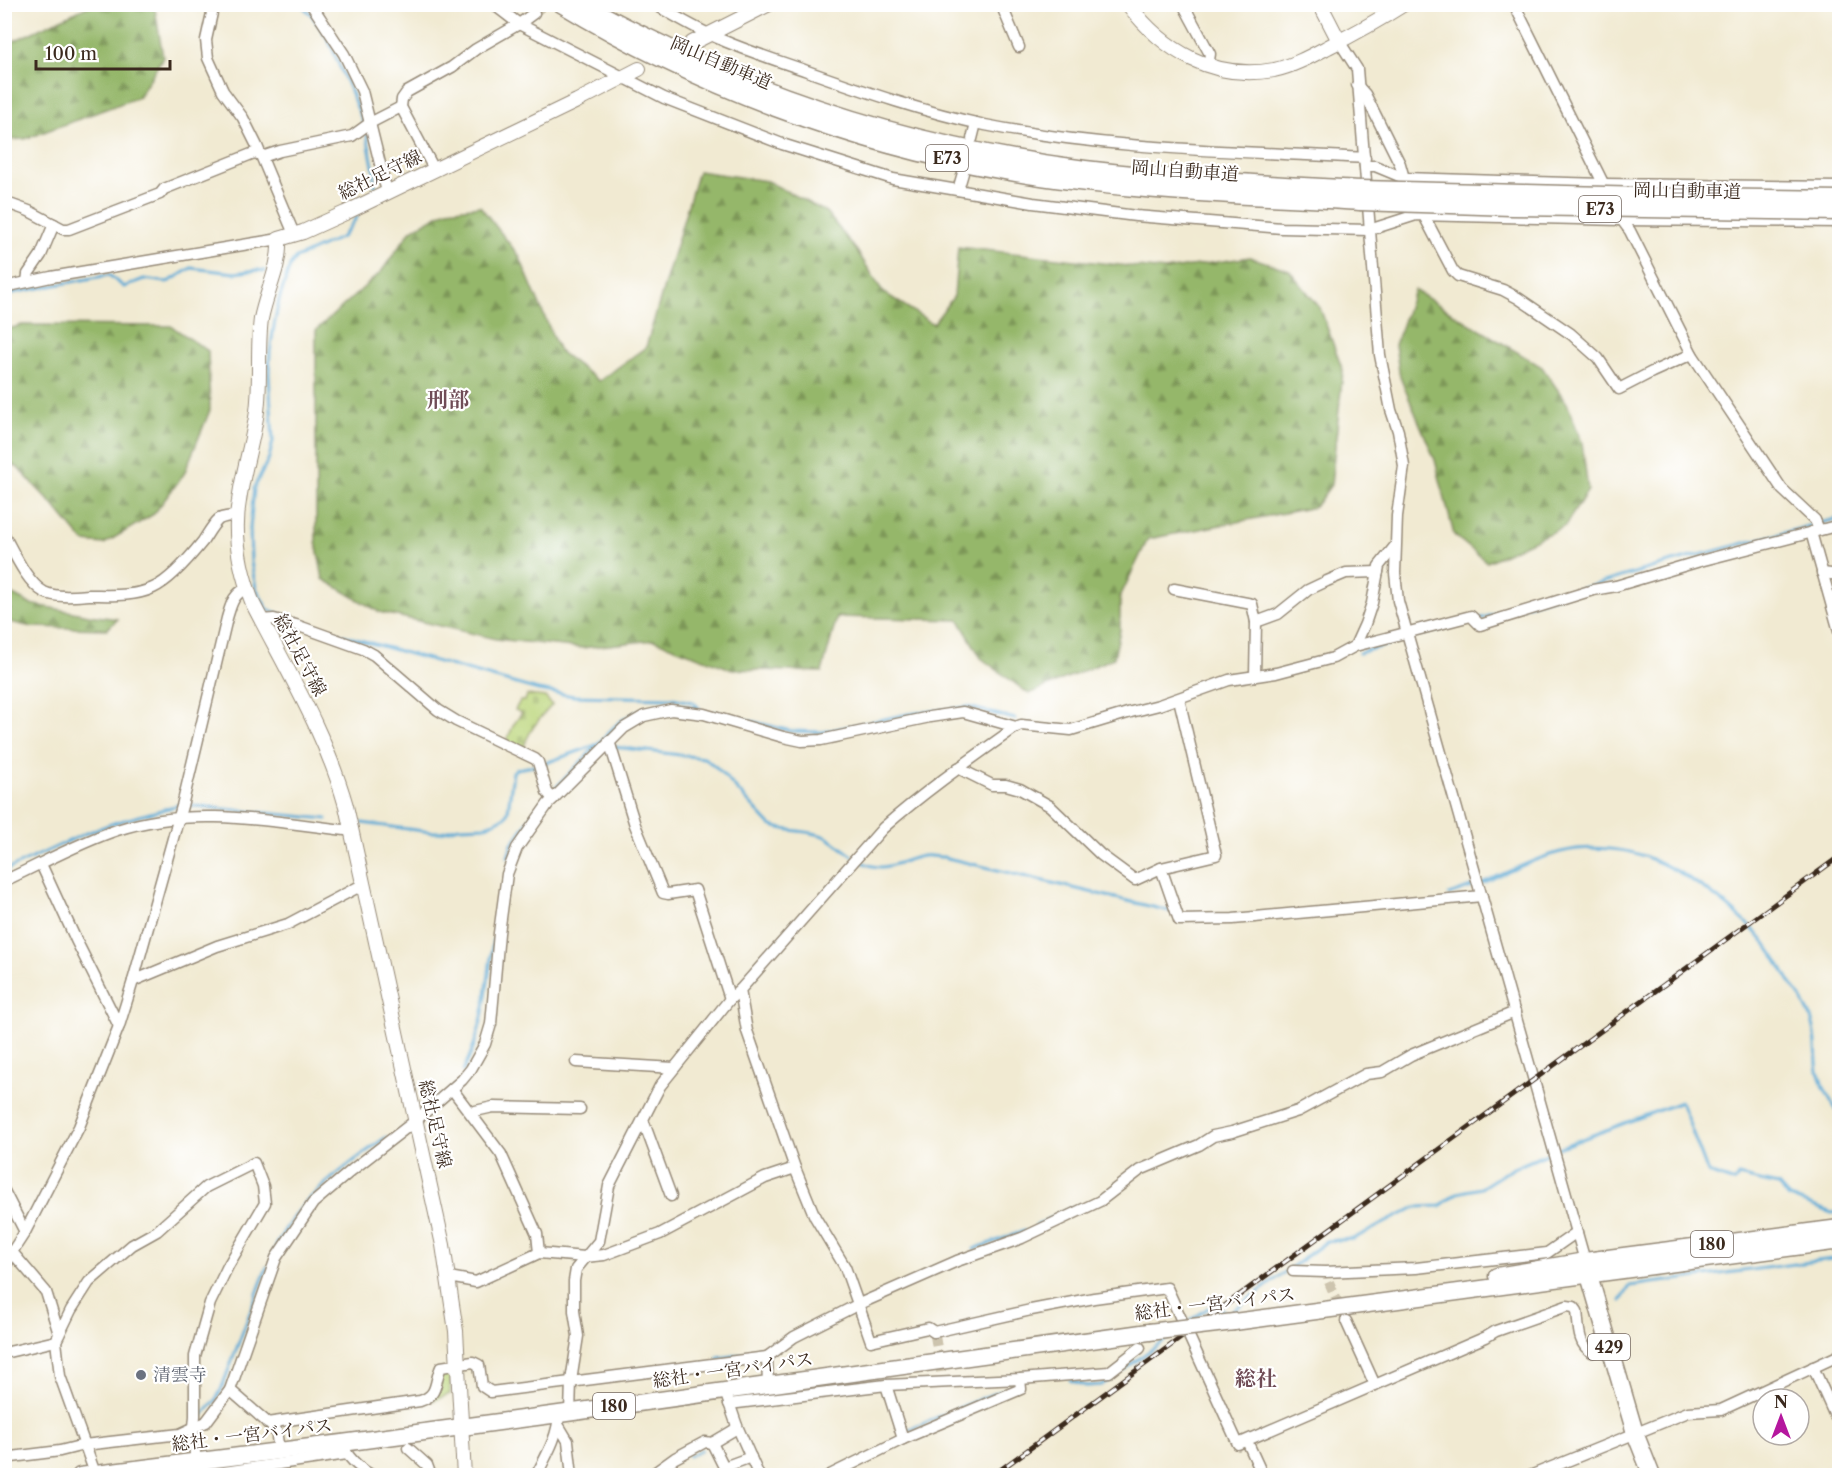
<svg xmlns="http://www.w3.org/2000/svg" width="1844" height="1480" viewBox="0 0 1844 1480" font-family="'Libre Caslon Text','Noto Serif JP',serif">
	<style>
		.grass { fill: url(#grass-tufts); stroke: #7c804c; stroke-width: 1.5 }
		.forest { fill: url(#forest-firs); stroke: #687044; stroke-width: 1.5 }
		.cemetery { fill: url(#cemetery-stones); stroke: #7c804c; stroke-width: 1.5 }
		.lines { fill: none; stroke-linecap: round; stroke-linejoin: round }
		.stream { stroke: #5baad5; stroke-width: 3 }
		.minor-tunnel { stroke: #cdc4ae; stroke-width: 10; stroke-dasharray: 10 5; stroke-linecap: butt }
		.minor-casing { stroke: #968a78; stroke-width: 13 }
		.major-casing { stroke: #968a78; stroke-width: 16 }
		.highway-casing { stroke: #968a78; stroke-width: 19 }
		.minor { stroke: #fff; stroke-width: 10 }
		.major { stroke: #fff; stroke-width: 14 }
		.highway { stroke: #fff; stroke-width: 16 }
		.rail-casing { stroke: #3b2a1e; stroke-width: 5 }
		.rail { stroke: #fff; stroke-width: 3; stroke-dasharray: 9; stroke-linecap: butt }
		.highway-bridge-casing { stroke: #968a78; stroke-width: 19; stroke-linecap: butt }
		.highway-bridge { stroke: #fff; stroke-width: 16 }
		.worship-dot { fill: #6b7280; stroke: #fff; stroke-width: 2 }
		.labels { text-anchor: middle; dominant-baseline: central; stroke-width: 4.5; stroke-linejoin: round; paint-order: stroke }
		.shield { fill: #fff; stroke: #766a62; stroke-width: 1.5 }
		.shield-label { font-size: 16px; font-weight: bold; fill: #3b2a1e }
		.street-label { font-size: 18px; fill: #3b2a1e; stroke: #fff }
		.worship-label { font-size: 18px; fill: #5b616d; stroke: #fff; text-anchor: start }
		.quarter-label { font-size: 21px; font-weight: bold; fill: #6f4c56; stroke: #fff }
	</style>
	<defs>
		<pattern id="grass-tufts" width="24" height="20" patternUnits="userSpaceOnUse" patternTransform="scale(1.5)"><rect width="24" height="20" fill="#bcd67b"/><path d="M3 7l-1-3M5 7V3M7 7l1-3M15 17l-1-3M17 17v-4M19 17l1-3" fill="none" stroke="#a2b86a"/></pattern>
		<pattern id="forest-firs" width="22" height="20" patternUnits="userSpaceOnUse" patternTransform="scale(1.5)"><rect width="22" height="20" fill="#95b76b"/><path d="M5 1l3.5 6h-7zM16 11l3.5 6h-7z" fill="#7b9557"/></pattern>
		<pattern id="cemetery-stones" width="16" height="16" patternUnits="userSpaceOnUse" patternTransform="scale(1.5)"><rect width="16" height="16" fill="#bcd67b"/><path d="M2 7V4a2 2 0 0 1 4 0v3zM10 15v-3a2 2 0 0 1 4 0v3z" fill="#a2b86a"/></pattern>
	</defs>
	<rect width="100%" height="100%" fill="#fff"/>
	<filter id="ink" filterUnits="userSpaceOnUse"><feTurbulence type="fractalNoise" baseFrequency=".0167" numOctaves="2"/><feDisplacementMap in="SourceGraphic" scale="12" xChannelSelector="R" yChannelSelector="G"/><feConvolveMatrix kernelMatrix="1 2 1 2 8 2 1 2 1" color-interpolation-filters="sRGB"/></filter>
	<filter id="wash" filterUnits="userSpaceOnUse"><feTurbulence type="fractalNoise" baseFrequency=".008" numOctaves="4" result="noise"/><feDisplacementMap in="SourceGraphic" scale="24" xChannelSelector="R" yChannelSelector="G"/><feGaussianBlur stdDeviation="1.35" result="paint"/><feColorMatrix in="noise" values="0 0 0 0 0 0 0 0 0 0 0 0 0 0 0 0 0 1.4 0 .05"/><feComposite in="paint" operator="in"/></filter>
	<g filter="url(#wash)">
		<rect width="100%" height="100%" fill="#f1ead2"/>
		<path class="grass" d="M 451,1370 L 450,1394 L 432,1401 L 441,1371 Z"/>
		<g class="forest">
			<path d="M 91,5 L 144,5 L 155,9 L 163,57 L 139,97 L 25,139 L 5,140 L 5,45 Z"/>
			<path d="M 698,171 L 767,181 L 826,212 L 857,251 L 883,292 L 933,324 L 954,296 L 958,247 L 1165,270 L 1250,257 L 1289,270 L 1320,308 L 1343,371 L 1331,485 L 1315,507 L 1148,539 L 1120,597 L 1120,630 L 1114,658 L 1029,694 L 981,658 L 959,620 L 837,617 L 822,672 L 731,669 L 654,640 L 582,648 L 496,639 L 379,612 L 323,579 L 316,541 L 316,330 L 381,272 L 411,230 L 447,210 L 480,206 L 519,256 L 559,351 L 599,381 L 646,347 Z"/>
			<path d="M 1414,290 L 1542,367 L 1567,403 L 1582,443 L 1588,490 L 1565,526 L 1487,562 L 1454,535 L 1435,460 L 1400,377 L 1395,345 Z"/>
			<path d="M 22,325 L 171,326 L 208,351 L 210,410 L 184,474 L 154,514 L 104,544 L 84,542 L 53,505 L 17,467 L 5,462 L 5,330 Z"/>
			<path d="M 5,591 L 30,604 L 89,615 L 118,619 L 107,629 L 32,627 L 5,621 Z"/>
		</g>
		<path class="cemetery" d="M 527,695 L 545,697 L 552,705 C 539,719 528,731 523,750 L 506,742 L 514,724 L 522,713 L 515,710 L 520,701 L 525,701 Z"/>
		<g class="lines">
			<g class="stream">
				<path d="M 300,4 L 311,14 L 328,39 L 364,124"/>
				<path d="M 366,130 L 374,171 L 375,186"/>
				<path d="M 4,300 L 13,293 L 109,275 L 124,287 L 144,279 L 166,282 L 170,281 L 191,268 L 235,273 L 257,270 L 265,271"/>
				<path d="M 1820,523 L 1840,518"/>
				<path d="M 288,618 L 267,609 L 256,588 L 251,562 L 250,528 L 254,488 L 269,458 L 273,441 L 269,374 L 270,352 L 274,326 L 279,300 L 290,266 L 296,258 L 342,237 L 357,217"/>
				<path d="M 1479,619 L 1658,566 L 1813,525"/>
				<path d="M 328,631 L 538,690 L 574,696 L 672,698 L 693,702 L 699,708"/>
				<path d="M 1412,637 L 1452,626"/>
				<path d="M 1359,653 L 1406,639"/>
				<path d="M 714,712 L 791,731 L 823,732 L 908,714 L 968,707 L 1015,719"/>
				<path d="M 615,747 L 704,758 L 716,767 L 770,825 C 787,833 808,829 826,837 C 835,842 844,850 853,856"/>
				<path d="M 186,805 L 327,819"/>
				<path d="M 362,823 L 431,832 L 441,832 L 459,827 L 486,826 L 505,817 L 508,811 L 513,772 L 516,769 L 540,765 L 596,745"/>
				<path d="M 508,857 L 512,844 L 539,805 L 605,737 C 630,705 662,704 699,708"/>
				<path d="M 859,860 C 883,876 899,860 923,856 C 930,855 937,857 943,857 L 1174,912"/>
				<path d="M 4,871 L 84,834 L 114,823 L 179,805"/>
				<path d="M 1449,895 C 1463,890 1478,885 1492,879 C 1520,867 1546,853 1577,849 C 1597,847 1626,849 1644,856 C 1688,872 1740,911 1768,947 C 1776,958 1783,970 1790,982 C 1798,994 1808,1007 1812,1021 C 1818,1036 1815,1055 1818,1071 C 1822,1087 1831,1102 1840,1116"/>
				<path d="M 463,1071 C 485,1027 487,988 493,940"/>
				<path d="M 1558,1148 L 1681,1102 L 1708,1173 L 1735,1182 L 1738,1176 L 1778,1185 L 1789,1197 L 1832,1213 L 1840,1212"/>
				<path d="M 1036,1226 L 1056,1215 L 1076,1207"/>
				<path d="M 974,1249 L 1024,1231"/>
				<path d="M 272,1256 C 292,1202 342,1170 386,1137"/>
				<path d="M 1621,1301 L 1630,1286 L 1840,1258"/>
				<path d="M 1191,1320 L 1211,1306 L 1219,1306 L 1225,1313 L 1230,1313 L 1327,1241 L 1353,1239 L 1416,1207 L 1440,1206 L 1457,1193 L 1481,1188 L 1509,1170 L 1549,1153"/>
				<path d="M 718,1359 L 718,1358 L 769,1351"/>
				<path d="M 1070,1380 L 1086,1386 L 1102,1385 L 1169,1337"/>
				<path d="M 200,1418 L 216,1400 L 221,1390 L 267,1267"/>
				<path d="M 904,1432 C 942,1416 979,1397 1019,1385"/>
				<path d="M 689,1456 L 701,1450"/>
			</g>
		</g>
	</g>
	<g filter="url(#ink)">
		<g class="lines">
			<g class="minor-tunnel">
				<path d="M 534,13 L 545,4"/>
				<path d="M 1329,1282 L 1342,1312"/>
				<path d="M 935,1336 L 941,1372"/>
			</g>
			<g class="minor-casing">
				<g id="minor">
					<path d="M 214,4 L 206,40 L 208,58 L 223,91 L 243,118 L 257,146 L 294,234"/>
					<path d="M 311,4 L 344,54 L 362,91 L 387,192"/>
					<path d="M 654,4 C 676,17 698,30 722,40 C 750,52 779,61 807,71 C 866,92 924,112 985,125 C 1110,150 1238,151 1365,158"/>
					<path d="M 1001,4 L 1019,47"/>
					<path d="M 1183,4 L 1210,54 L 1208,66"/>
					<path d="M 1514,4 L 1611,199"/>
					<path d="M 534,13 L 519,24 L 664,98 L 782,144 L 893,179 L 1033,203 L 1136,216 L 1282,228 L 1369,230 L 1416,215 L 1621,220 L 1840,222"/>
					<path d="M 1339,41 L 1357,69 L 1380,355 L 1391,410 L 1398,431 L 1404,466 L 1397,516 L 1395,573 L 1398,601 L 1585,1261"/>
					<path d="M 1357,85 L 1365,94 L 1400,164 L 1404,178 L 1412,193"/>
					<path d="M 972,139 L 976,123"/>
					<path d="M 1365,166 L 1375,166 L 1404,178 L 1603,184 L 1840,187"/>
					<path d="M 434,169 L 401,107 L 402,99 L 407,92 L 452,67 L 476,49 L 519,24 L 493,4"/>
					<path d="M 958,190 L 963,173"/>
					<path d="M 4,202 L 29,211 L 63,229 L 69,229 L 160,194 L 164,189 L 254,153 L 265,156 L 280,151 L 352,136 L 370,123 L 401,107"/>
					<path d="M 1422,212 L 1453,271 L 1458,276 L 1503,290 L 1518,298 L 1571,334 L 1598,358 L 1619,389 L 1652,372 L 1692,354"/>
					<path d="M 1619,216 L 1630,231 L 1692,354 L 1782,489 L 1815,520 L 1819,530"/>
					<path d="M 27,282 L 28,274 L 41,255 L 54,224"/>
					<path d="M 4,287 L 51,277 L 279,239"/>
					<path d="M 1811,532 L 1840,635"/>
					<path d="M 4,535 C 13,551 27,583 44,592 C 56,598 75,596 89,595 C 110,595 133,597 153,588 C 169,581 191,556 203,541 C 207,535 213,524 219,519 C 225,516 231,516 237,516"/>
					<path d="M 1822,573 L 1840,575"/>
					<path d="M 1174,589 L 1252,604 L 1256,622 L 1278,614 L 1308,590 L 1327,581 L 1346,573 L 1378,572"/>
					<path d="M 261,620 L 274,619 L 296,625 L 363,649 L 374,655 L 438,710 L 456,721 L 535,759 L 538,762 L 547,792 L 553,799"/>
					<path d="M 1355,646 L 1365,624 L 1372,603 L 1379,566 L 1395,546"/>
					<path d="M 1255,676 L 1256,622"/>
					<path d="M 609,741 L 635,825 L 663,893 L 668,894 L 695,890 L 730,999"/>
					<path d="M 958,768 L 992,785 L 1006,785 L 1020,789 L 1050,806 L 1101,855 L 1135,880 L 1161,868 L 1216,855 L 1179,699"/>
					<path d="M 41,864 L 76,940 L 119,1026"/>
					<path d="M 1161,868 L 1179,920 L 1233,919 L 1482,896"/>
					<path d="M 4,881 C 41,864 78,843 117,830 C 193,805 274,822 352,831"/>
					<path d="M 133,981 L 217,946 L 288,924 L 364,884"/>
					<path d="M 740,990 L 747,1031 L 795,1168 L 815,1217 L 845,1267 L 871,1341 L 928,1328 L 934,1332 L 1031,1310 L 1094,1298 L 1167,1288 L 1238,1444 L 1486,1337 L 1496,1331 L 1567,1306 L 1574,1307 L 1577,1311 C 1579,1325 1577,1345 1592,1352 L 1609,1346"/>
					<path d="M 576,1062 L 674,1068"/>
					<path d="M 452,1089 L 501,1154 L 537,1234 L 539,1253"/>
					<path d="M 471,1112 L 493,1107 L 580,1109"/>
					<path d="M 643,1120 L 671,1196"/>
					<path d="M 4,1191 L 25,1232"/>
					<path d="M 12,1252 L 46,1292 L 59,1334"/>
					<path d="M 4,1270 L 12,1252 L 25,1232 L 79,1127 L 119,1026 L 133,981 L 182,806 L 227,618 C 231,605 233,594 247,588"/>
					<path d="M 1293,1271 L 1325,1272 L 1416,1268 L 1547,1253 L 1577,1232"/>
					<path d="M 449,1277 L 476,1282 L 539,1253 L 585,1257 L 604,1255 L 660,1234 L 765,1178 L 795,1168"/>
					<path d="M 1346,1321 L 1375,1385"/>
					<path d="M 4,1353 L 56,1341"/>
					<path d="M 1813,1367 L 1835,1416 L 1840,1415"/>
					<path d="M 768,1385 L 767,1357 L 794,1337 L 859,1304 L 957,1261 L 1022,1238 L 1100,1201 L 1140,1170 L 1199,1145 L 1213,1136 L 1232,1132 L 1298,1111 L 1366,1074 L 1382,1072 L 1411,1055 L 1515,1012"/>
					<path d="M 886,1385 L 903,1439"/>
					<path d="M 230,1390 L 276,1430 L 279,1451"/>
					<path d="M 729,1404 L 886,1385 L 1020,1379 L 1109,1372 L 1140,1348"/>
					<path d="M 570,1413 L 571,1381 L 578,1336 L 574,1311 L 574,1281 L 576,1269 L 599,1241 L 609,1186 L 660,1086 L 730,999 L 740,990 L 883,828 C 925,791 971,759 1016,727 L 1021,725 L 1071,730 L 1131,712 L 1159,705 L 1229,680 L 1276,673 L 1333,658 L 1355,646 L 1471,616 L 1480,625 L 1593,590 L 1616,586 L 1700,561 L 1840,525"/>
					<path d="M 267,1423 L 420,1401 C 439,1395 434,1382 441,1367 L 473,1362 L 479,1365 L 482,1386 L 491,1392 L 767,1357"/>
					<path d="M 559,1426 L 568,1441 L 572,1476"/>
					<path d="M 737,1426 L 759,1476"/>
					<path d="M 1247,1441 L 1263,1476"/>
					<path d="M 712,1443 L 724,1467 L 751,1457"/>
					<path d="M 408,1448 L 427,1465 L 431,1476"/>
					<path d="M 345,1450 C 350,1460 363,1471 373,1476"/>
					<path d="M 4,1458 L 60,1451 L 84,1445 L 180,1434 L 206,1422 L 230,1390 L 276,1258 L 313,1203 L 352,1170 L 415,1121 L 462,1080 L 471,1069 L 485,1044 L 491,1024 L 499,933 L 507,874 L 517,848 L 548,804 L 624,728 L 644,716 L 671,710 L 704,714 L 783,737 L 802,741 L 821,740 L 930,717 L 963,712 L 1016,727"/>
					<path d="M 96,1476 L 60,1376 L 56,1341 L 71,1310 L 89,1282 L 132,1245 L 157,1231 L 206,1187 L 254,1163 L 263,1186 L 265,1203 L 228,1266 L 210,1303 L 195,1356 L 195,1416 L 193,1438 L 196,1461"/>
					<path d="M 197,1476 L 347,1454"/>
					<path d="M 536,1476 C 546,1456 558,1437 559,1414"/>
					<path d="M 650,1476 L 675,1458 L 705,1442 L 712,1443 L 734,1430 L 737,1426 L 727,1397"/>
					<path d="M 828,1476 L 903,1439 L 1021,1389 L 1020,1379"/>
					<path d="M 1530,1476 L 1688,1412 L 1721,1410 L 1840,1355"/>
				</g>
			</g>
			<g class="major-casing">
				<g id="major">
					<path d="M 1128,4 C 1163,51 1214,81 1274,70 C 1293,66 1311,56 1328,47 C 1354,34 1379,20 1404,4"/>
					<path d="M 1320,4 L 1339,41"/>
					<path d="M 692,43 L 769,4"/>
					<path d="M 464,1476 L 456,1331 L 443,1245 L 346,806 C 325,732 288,672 253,604 C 240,571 233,536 239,501 C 243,470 253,441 257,411 C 261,380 257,349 261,319 C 266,292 281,266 279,239 L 303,232 L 345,213 L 577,101 L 639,69"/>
				</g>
			</g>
			<g class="highway-casing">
				<g id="highway">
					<path d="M 561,4 C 696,86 849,143 1004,171 C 1121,192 1242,195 1360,202"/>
					<path d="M 585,4 C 613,22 644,35 674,50 C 804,111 943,151 1085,169 C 1177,180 1269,184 1361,189"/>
					<path d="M 1586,1265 L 1635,1433 L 1652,1476"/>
					<path d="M 1497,1276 L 1585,1261 L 1840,1228"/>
					<path d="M 1234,1322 L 1840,1241"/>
					<path d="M 80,1476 L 342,1443 L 559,1414 L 1149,1332"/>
				</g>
			</g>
			<use href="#minor" class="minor"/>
			<use href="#major" class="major"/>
			<use href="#highway" class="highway"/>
			<g class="rail-casing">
				<path id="rail" d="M 992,1476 L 1840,856"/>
			</g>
			<use href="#rail" class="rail"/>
			<g class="highway-bridge-casing">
				<g id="highway-bridge">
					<path d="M 1361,189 L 1686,197 L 1840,199"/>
					<path d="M 1360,202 L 1511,207 L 1840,212"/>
					<path d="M 1149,1332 L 1234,1322"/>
				</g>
			</g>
			<use href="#highway-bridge" class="highway-bridge"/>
		</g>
	</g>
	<circle class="worship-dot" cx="141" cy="1375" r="6"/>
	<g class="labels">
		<g class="shield">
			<rect x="926" y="145" width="42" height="26" rx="4.5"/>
			<rect x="1579" y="196" width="42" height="26" rx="4.5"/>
			<rect x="1691" y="1231" width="42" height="26" rx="4.5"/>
			<rect x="1588" y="1334" width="42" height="26" rx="4.5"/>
			<rect x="593" y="1393" width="42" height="26" rx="4.5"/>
		</g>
		<g class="shield-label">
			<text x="947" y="158">E73</text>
			<text x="1600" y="209">E73</text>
			<text x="1712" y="1244">180</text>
			<text x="1609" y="1347">429</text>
			<text x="614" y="1406">180</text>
		</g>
		<g class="street-label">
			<text transform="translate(721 63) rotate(23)">岡山自動車道</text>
			<text transform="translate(1185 171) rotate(4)">岡山自動車道</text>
			<text transform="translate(380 175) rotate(-26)">総社足守線</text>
			<text transform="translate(1687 191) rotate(1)">岡山自動車道</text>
			<text transform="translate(300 655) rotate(62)">総社足守線</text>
			<text transform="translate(435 1124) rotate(77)">総社足守線</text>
			<text transform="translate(1215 1304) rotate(-7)">総社・一宮バイパス</text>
			<text transform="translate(733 1370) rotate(-8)">総社・一宮バイパス</text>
			<text transform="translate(252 1435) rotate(-7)">総社・一宮バイパス</text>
		</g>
		<g class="worship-label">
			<text x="153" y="1375">清雲寺</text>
		</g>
		<g class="quarter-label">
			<text x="448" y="399">刑部</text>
			<text x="1256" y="1378">総社</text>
		</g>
	</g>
	<rect width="1844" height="1480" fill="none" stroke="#fff" stroke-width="24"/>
	<g transform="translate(1781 1417)"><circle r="28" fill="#ffffff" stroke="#b1aaa5" stroke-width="1.5"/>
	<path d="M0-4.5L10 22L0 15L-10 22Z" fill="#b5179e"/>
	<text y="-9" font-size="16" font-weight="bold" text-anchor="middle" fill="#3b2a1e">N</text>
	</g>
	<path d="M36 60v9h134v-9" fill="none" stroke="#3b2a1e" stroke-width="3"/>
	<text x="45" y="60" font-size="18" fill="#3b2a1e" stroke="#ffffff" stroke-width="4.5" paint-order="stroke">100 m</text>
</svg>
